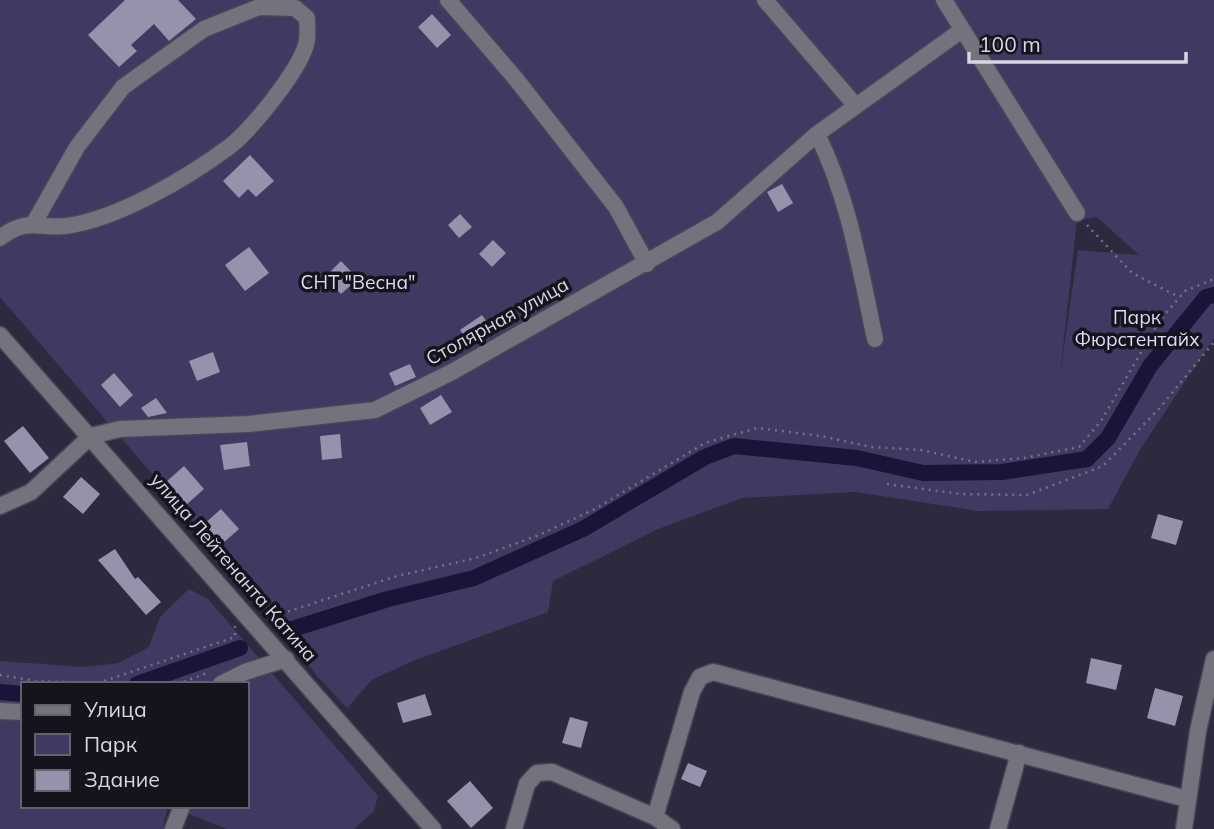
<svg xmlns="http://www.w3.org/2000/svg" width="1214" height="829" viewBox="0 0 1214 829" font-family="Mulish,sans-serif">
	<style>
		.green { fill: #3f3a61; fill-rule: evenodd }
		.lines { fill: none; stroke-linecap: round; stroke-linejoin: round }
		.canal { stroke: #1b1438; stroke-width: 16 }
		.building { fill: #9593ac }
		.minor-casing { stroke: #474658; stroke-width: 19 }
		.path { stroke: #747384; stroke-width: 2.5; stroke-dasharray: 2 5; stroke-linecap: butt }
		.minor { stroke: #73727d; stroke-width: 16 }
		.labels { text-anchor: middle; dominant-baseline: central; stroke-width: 7; stroke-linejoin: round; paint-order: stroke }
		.park-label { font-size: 19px; fill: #dddbf8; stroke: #14141d }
		.street-label { font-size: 19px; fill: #d7d6e3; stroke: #14141d }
	</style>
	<rect width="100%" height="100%" fill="#2c2a3e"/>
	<g class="green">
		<path d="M 0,0 L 1214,0 L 1214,338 L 1141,448 L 1108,509 L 978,511 L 856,492 L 742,498 L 658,529 L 553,581 L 548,612 L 410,662 L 372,680 L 347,708 L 317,676 L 258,597 L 0,297 ZM 1097,217 L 1139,255 L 1078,250 L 1060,375 L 1077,220 Z"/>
		<path d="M 189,589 L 208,599 L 378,796 L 374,811 L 354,829 L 227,829 L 187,813 L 190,806 L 247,806 L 247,684 L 23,684 L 23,806 L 168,806 L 163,826 L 171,829 L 0,829 L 0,661 L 84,667 L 119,663 L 149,647 L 160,617 Z"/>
	</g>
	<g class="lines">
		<g class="canal">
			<path d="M 286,631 L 388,599 L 474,578 L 583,529 L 705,457 L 734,446 L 857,458 L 923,473 L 1002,472 L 1087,459 L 1108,438 L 1150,366 L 1206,297 L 1214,295"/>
			<path d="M 137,684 L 240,648"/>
			<path d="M 0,692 L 23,694"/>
		</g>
	</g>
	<g class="building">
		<path d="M 125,0 L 178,0 L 196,19 L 169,41 L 154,24 L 131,45 L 137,51 L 119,67 L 88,35 Z"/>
		<path d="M 432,14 L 451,35 L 437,48 L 418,27 Z"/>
		<path d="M 250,155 L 274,181 L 256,197 L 248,189 L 239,198 L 223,181 Z"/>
		<path d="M 782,184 L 793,203 L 778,212 L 767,192 Z"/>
		<path d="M 460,214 L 472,227 L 459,238 L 448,225 Z"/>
		<path d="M 493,240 L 506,253 L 492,267 L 479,254 Z"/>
		<path d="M 249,247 L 269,273 L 245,291 L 225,265 Z"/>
		<path d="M 341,261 L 358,279 L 341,294 L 325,277 Z"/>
		<path d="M 482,315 L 491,328 L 469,343 L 460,330 Z"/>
		<path d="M 213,352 L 220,372 L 197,381 L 189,361 Z"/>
		<path d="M 410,364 L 416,377 L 395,386 L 389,373 Z"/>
		<path d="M 114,373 L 133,395 L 120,407 L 101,385 Z"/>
		<path d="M 441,395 L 452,412 L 430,425 L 420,408 Z"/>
		<path d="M 156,398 L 167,413 L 148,417 L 141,408 Z"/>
		<path d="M 23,426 L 49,458 L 30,473 L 4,441 Z"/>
		<path d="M 340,434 L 342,458 L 322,460 L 320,436 Z"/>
		<path d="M 247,442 L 250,466 L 224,470 L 220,445 Z"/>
		<path d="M 184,466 L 204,489 L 186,505 L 166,482 Z"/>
		<path d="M 81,477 L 100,494 L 83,514 L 63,497 Z"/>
		<path d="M 221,509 L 239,529 L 222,544 L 204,524 Z"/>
		<path d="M 1158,514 L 1183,521 L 1176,545 L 1151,538 Z"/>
		<path d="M 115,549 L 135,579 L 138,577 L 161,602 L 146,615 L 98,560 Z"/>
		<path d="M 1091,658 L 1122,665 L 1116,690 L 1086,683 Z"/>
		<path d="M 1155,688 L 1183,696 L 1175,726 L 1147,718 Z"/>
		<path d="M 425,694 L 432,715 L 403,723 L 397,703 Z"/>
		<path d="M 570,717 L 588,722 L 581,748 L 562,743 Z"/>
		<path d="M 688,763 L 707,771 L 700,787 L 681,779 Z"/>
		<path d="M 470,781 L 493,808 L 471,828 L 447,801 Z"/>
	</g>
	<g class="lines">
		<g class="minor-casing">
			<g id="minor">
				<path d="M 448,0 L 516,79 L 616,207 L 647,264"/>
				<path d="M 765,0 L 855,105"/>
				<path d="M 944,0 L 1077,213"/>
				<path d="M 817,134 C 849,198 860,269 875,339"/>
				<path d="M 0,238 C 27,217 38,229 66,226 C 118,219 187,178 229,147 C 251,130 303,67 307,40 C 308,33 307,25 307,18 L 295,8 L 259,7 L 204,29 L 123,87 L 77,147 L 34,223"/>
				<path d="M 0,335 L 433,829"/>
				<path d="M 0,506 L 31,492 L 91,436 L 120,429 L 248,424 L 375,410 L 452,372 L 717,222 L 817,134 L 962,30"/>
				<path d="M 221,684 L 245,672 L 286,659"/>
				<path d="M 0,711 L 23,712"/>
				<path d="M 655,817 L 692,692 L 700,677 L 713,672 L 1187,799"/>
				<path d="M 173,829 L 182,806"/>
				<path d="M 514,829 L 527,784 L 537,773 L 552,772 L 655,817 L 672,829"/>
				<path d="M 998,829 L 1019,753"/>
				<path d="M 1184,829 L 1198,731 L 1214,659"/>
			</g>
		</g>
		<g class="path">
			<path d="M 1087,225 L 1132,273 L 1179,297"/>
			<path d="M 887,484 L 960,494 L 1027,495 L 1103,466 L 1158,410 L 1214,342"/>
			<path d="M 268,618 L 397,576 L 476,558 L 539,535 L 595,509 L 705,443 L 757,428 L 821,436 L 871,447 L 921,450 L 975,462 L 1024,458 L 1079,447 L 1101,421 L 1160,320 L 1185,291 L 1214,279"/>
			<path d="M 0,675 L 36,681 L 98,683 L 235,637 L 235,626"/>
			<path d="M 177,684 L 210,672"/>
		</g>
		<use href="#minor" class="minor"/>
	</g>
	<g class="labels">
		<g class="park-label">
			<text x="358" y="282">СНТ "Весна"</text>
			<text x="1137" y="317">Парк<tspan x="1137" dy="22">Фюрстентайх</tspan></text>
		</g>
		<g class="street-label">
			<text transform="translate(497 321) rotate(-29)">Столярная улица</text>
			<text transform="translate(234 567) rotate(49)">улица Лейтенанта Катина</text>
		</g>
	</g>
	<rect x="21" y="682" width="228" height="126" fill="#14141d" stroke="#62626c" stroke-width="2"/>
	<rect x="35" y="705" width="35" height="10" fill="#73727d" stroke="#62626c" stroke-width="2"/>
	<text x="84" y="717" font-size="21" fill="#d7d6e3">Улица</text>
	<rect x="35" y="734" width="35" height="21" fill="#3f3a61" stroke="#62626c" stroke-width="2"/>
	<text x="84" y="752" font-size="21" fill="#d7d6e3">Парк</text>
	<rect x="35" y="770" width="35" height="21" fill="#9593ac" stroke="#62626c" stroke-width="2"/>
	<text x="84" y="787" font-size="21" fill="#d7d6e3">Здание</text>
	<path d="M969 52v10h217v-10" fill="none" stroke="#d7d6e3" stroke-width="3.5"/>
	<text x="979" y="52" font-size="21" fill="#d7d6e3" stroke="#14141d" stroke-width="5" paint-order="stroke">100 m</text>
</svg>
